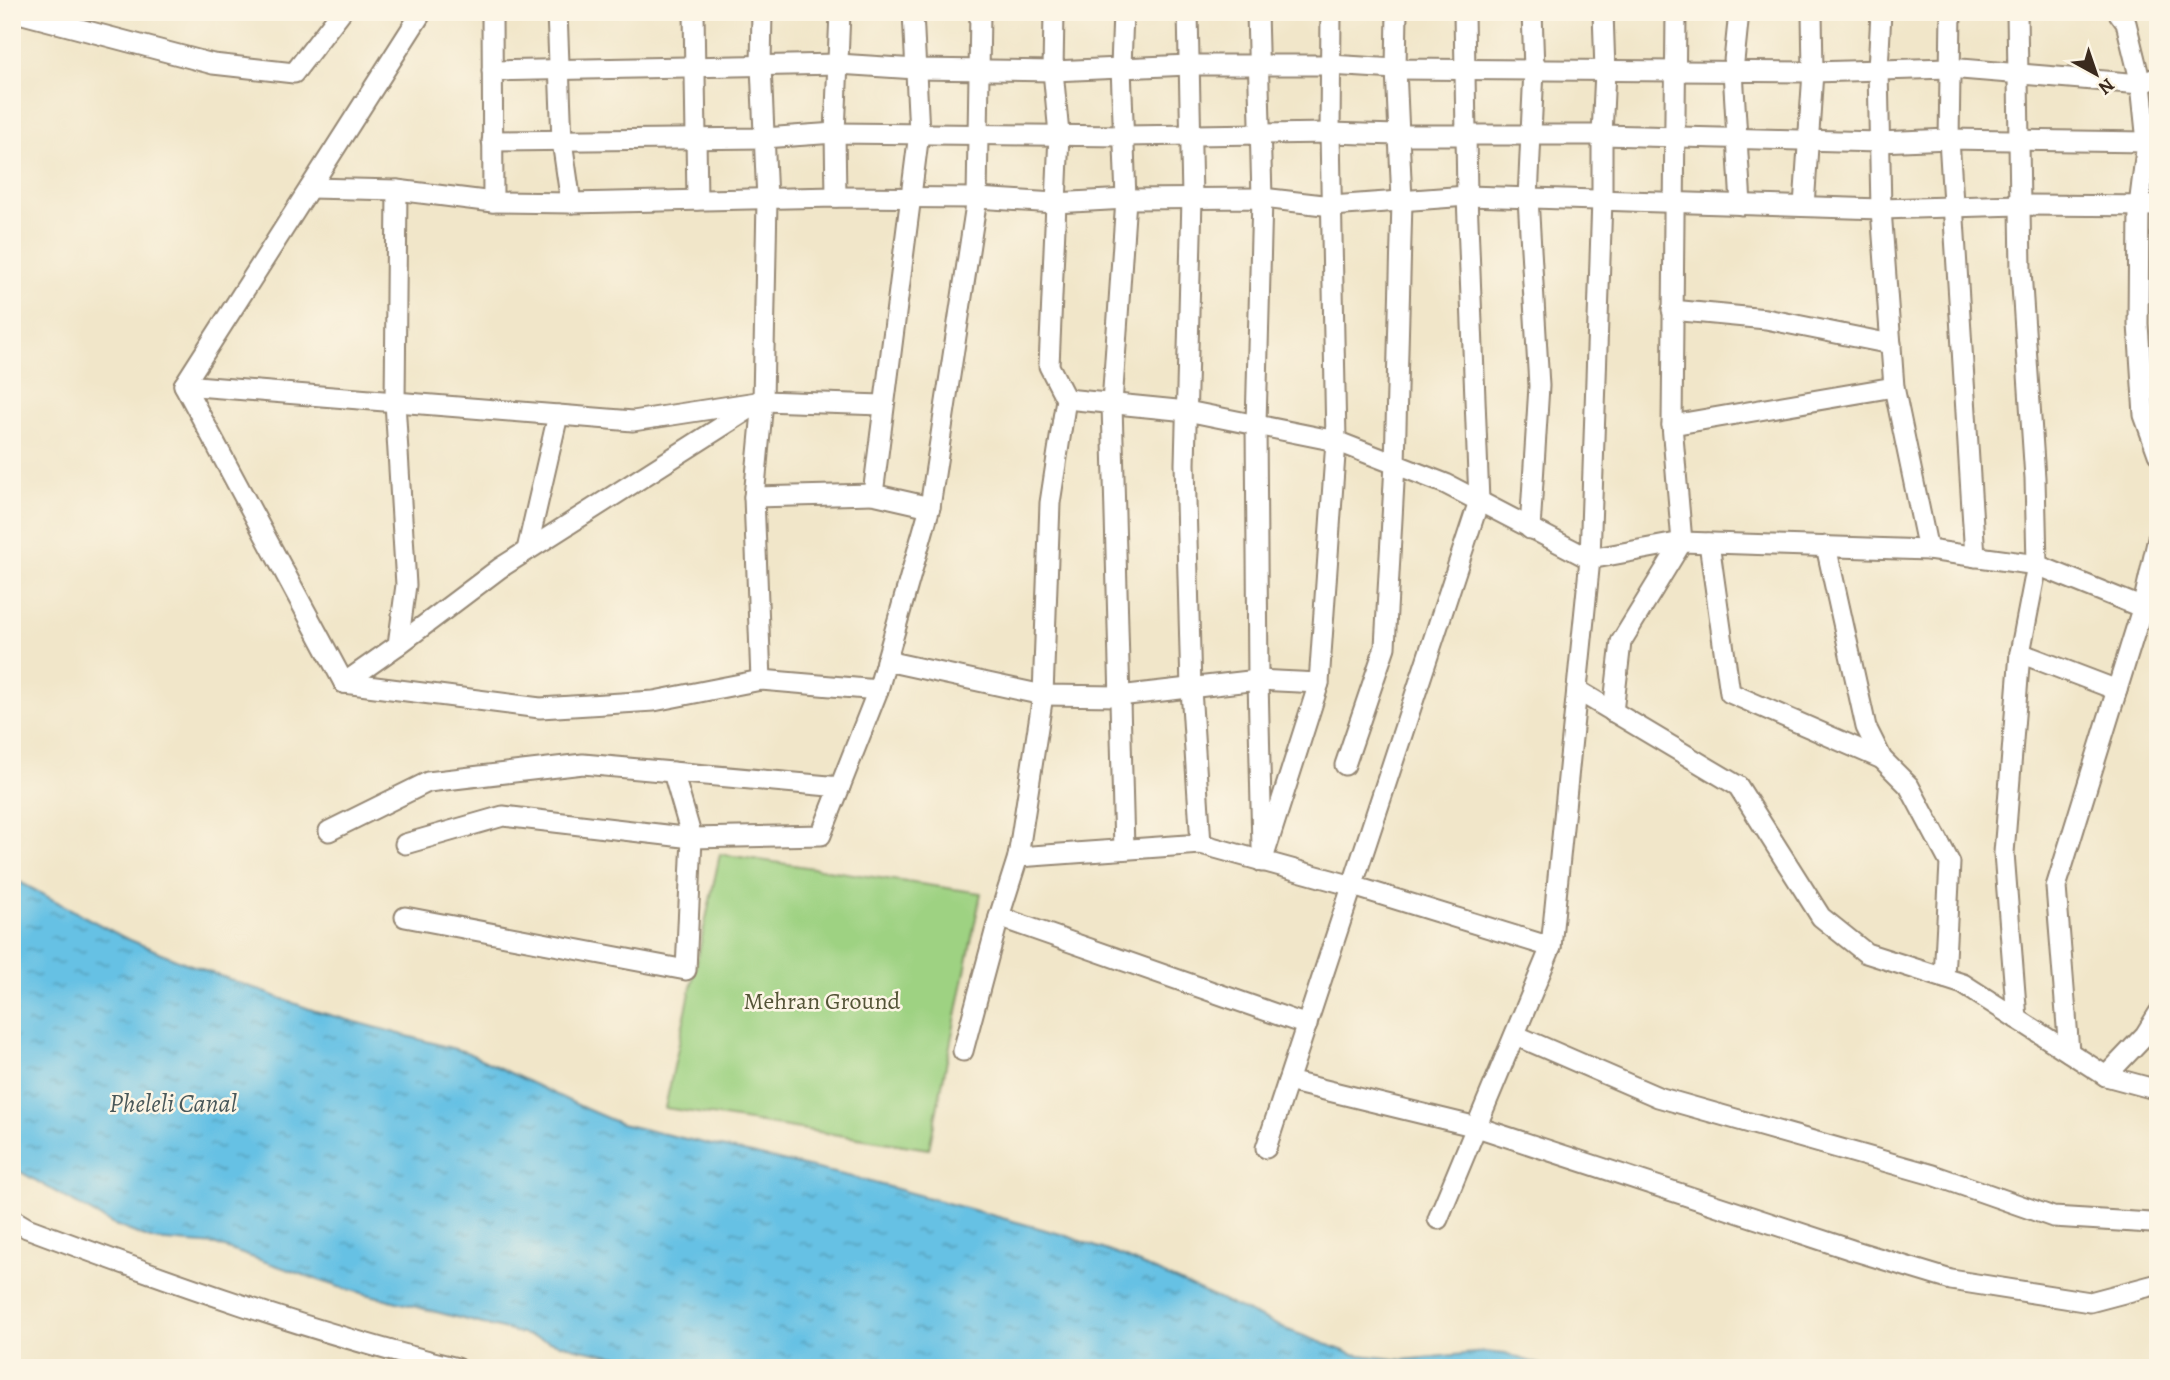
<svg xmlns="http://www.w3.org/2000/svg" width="2170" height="1380" viewBox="0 0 2170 1380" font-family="Alegreya,serif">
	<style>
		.green { fill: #9ed282; stroke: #6c7e50; stroke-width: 2 }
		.water { fill: url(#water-ripples); stroke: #507681; stroke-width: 2 }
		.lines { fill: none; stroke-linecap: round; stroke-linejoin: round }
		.minor-casing { stroke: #968874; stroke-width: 23 }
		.minor { stroke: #fff; stroke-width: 19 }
		.labels { text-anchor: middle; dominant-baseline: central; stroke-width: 5; stroke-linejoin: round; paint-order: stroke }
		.park-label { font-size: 24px; fill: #545437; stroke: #fcf5e5 }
		.water-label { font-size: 26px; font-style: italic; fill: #485759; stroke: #fcf5e5 }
	</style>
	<defs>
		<pattern id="water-ripples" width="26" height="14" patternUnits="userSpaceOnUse" patternTransform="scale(1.75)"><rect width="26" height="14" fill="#66c1e4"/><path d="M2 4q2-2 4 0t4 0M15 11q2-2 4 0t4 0" fill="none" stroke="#559db8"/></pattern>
	</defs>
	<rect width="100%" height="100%" fill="#fcf5e5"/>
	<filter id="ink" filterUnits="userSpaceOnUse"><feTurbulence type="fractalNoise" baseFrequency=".0143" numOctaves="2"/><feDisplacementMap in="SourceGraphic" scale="14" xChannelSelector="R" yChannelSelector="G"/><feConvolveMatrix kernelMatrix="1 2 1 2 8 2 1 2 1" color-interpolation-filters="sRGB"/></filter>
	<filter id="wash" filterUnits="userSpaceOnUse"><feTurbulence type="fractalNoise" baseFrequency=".00686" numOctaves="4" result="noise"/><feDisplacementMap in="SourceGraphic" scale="28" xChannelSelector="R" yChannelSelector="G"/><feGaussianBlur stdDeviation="1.57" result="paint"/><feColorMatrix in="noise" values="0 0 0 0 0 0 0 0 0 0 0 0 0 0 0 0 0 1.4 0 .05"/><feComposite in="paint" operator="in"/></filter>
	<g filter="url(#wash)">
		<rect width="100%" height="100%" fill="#f1e6c9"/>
		<path class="green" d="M 720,854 L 981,893 L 929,1149 L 665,1108 Z"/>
		<path class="water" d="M 12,878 L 123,937 L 183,962 L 315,1011 L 466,1052 L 586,1109 L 621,1124 L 856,1178 L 1064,1235 L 1124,1257 L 1288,1330 L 1352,1354 L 1403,1360 L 1485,1352 L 1505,1354 L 1552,1368 L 677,1368 L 580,1349 L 339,1287 L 216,1245 L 153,1240 L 112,1224 L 12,1167 Z"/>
	</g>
	<g filter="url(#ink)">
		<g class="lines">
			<g class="minor-casing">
				<g id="minor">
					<path d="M 15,12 L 213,64 L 294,73 L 341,12"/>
					<path d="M 492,12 L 493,202"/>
					<path d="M 557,12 L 562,141 L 571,203"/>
					<path d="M 694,12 L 697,200"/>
					<path d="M 913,12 L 919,133 L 873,494 L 930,507"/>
					<path d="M 1123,12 L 1121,67 L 1126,199 L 1112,404 L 1124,849"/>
					<path d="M 1188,12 L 1192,198 L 1185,464 L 1191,689 L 1201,844"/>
					<path d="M 1257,12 L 1262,198 L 1256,424 L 1258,680 L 1262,847"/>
					<path d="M 1739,12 L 1733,71 L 1741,205"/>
					<path d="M 1881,12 L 1878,70 L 1881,209 L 1894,387 L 1928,550"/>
					<path d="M 1951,12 L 1949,139 L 1975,557"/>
					<path d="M 2017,12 L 2021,271 L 2035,478 L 2037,565 L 2020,653 L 2004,853 L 2017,1019"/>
					<path d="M 2118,12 L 2126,23 L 2141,84 L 2147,142 L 2139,206 L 2138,324 L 2144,415 L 2158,454"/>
					<path d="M 492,71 L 838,64 L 916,69 L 1053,71 L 1189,65 L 1330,65 L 1396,69 L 1676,71 L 1813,72 L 1949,68 L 2141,84 L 2158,77"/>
					<path d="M 492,141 L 764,138 L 835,133 L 1124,136 L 1330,133 L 1397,135 L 1602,135 L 1879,142 L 1949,139 L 2147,142 L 2158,139"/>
					<path d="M 310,188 L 397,190 L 493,202 L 571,203 L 836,197 L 977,198 L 1055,203 L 1126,199 L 1262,198 L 1332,206 L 1467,196 L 1881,209 L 2019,205 L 2158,206"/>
					<path d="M 836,197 L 835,133 L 840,12"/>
					<path d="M 1804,206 L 1813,72 L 1812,12"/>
					<path d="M 1672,310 L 1766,319 L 1891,344"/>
					<path d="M 184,385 L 633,421 L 763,401 L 882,405"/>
					<path d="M 1066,399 L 1187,411 L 1336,441 L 1446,484 L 1590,559 L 1682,542 L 1928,550 L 2037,565 L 2158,614"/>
					<path d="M 1672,425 L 1894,387"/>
					<path d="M 754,497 L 873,494"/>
					<path d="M 1530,529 L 1539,386 L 1528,198 L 1534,69 L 1532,12"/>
					<path d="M 1709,543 L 1730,693 L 1882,759"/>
					<path d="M 1826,546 L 1866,727 L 1882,759 L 1909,786 L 1950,863 L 1944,978"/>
					<path d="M 527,550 L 558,415"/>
					<path d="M 398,645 L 500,568 L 754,406"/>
					<path d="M 2020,653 L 2117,690"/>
					<path d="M 886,661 L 1043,695 L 1119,696 L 1258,680 L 1319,683"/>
					<path d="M 761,680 L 754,497 L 763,401 L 767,200 L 761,66 L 762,12"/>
					<path d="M 344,683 L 184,385 L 422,12"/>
					<path d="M 344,683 L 540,708 L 654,701 L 761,680 L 878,690"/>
					<path d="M 344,683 L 398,645 L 406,585 L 395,402 L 397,190"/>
					<path d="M 1577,690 L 1738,786 L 1821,917 L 1866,953 L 1963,984 L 2106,1076 L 2158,1090"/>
					<path d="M 1613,712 L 1621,642 L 1682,542 L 1672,425 L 1676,12"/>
					<path d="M 1345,765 L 1385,647 L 1395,464 L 1402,201 L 1396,69 L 1397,12"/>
					<path d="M 673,772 L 692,838 L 821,835 L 878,690 L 930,507 L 977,198 L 980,12"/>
					<path d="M 329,831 L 428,782 L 583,764 L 840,787"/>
					<path d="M 1018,857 L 1201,844 L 1353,886 L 1551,947 L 1590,559 L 1602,199 L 1602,135 L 1605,71 L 1603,12"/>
					<path d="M 1262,862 L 1319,683 L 1336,441 L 1330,133 L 1331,12"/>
					<path d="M 405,917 L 686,970 L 692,838 L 503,816 L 405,844"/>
					<path d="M 999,917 L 1307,1025"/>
					<path d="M 1515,1035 L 1658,1097 L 1933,1175 L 2053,1217 L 2151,1223 L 2158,1221"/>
					<path d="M 963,1051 L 999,917 L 1018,857 L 1043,695 L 1050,503 L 1066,399 L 1049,366 L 1059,134 L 1053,71 L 1054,12"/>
					<path d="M 2069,1052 L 2056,887 L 2142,609 L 2158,538"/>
					<path d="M 2106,1076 L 2145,1035 L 2158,1014"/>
					<path d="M 1288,1081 L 1477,1127 L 1852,1250 L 1951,1280 L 2090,1302 L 2158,1284"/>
					<path d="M 1266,1148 L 1479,501 L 1467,196 L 1464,12"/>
					<path d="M 12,1219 L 27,1228 C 169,1281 310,1332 457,1368"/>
					<path d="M 1438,1219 L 1551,947"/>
				</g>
			</g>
			<use href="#minor" class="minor"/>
		</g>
	</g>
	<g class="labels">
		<g class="park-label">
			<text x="822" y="1001">Mehran Ground</text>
		</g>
		<g class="water-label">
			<text x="173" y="1103">Pheleli Canal</text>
		</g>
	</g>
	<rect width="2170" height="1380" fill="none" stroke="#fcf5e5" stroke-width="42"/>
	<g transform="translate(2096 74) rotate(140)" stroke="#fcf5e5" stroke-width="5" paint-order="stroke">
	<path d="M0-5L12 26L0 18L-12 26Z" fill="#3b2a1e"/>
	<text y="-10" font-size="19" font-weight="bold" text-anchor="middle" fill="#3b2a1e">N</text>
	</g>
</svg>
